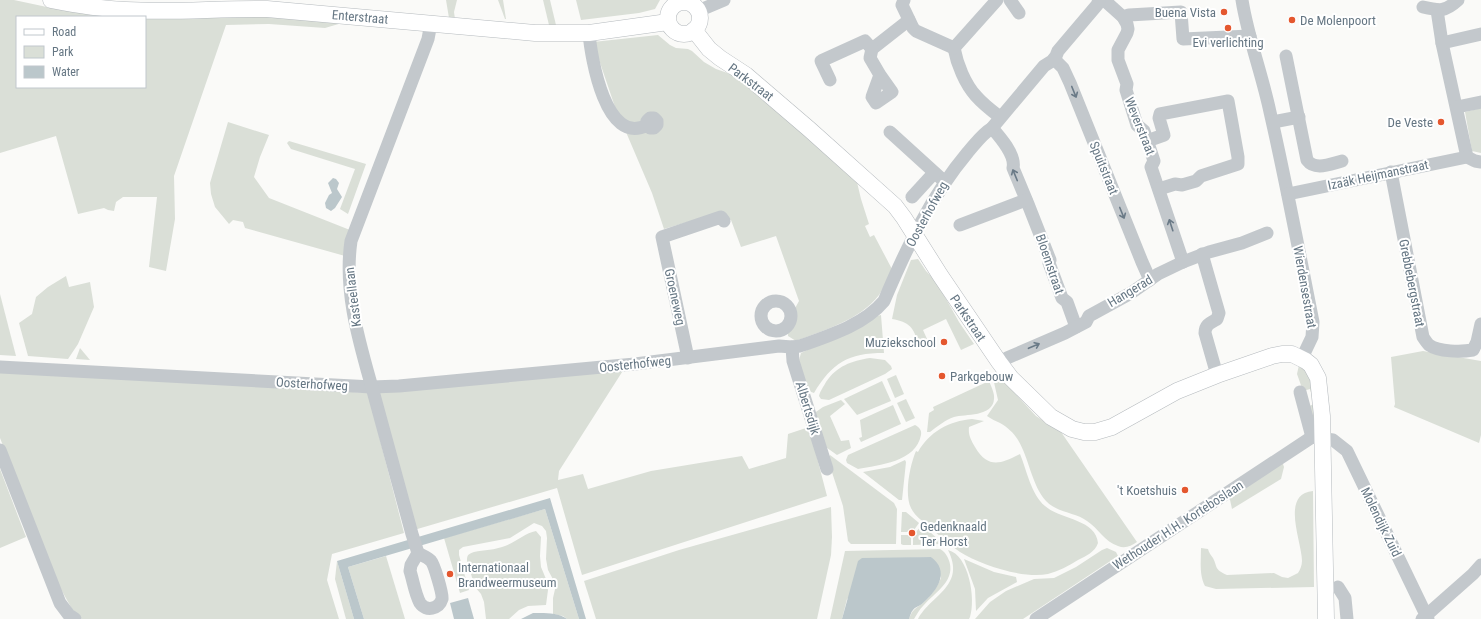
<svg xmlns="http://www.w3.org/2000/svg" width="1481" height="619" viewBox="0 0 1481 619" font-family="'Roboto Condensed',sans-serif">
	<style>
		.green { fill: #dadfd7 }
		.water { fill: #bbc7cb }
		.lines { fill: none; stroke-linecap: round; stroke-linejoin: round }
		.major-casing { stroke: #b5babe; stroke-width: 17 }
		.minor { stroke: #c3c8cc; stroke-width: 13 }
		.major { stroke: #fff; stroke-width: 16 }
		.oneway { stroke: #6a7a87 }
		.poi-dot { fill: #e4572e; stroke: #fff; stroke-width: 1.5 }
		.labels { text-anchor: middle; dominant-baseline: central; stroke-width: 4; stroke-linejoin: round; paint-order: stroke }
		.poi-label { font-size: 13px; fill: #657683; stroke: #fff; text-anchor: end }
		.street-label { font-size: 13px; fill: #657683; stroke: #fff }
	</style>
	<rect width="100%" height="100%" fill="#fafaf8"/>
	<g class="green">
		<path d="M 0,0 L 14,0 L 61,10 L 119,17 L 17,17 L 17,87 L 145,87 L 145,17 L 268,16 L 342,23 L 325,28 L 269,24 L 226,25 L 174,176 L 175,219 L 166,271 L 149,267 L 157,197 L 123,197 L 116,202 L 114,211 L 108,210 L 104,208 L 78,214 L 56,136 L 0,153 Z"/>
		<path d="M 446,0 L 457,0 L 454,12 L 455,19 L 449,18 Z"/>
		<path d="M 498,0 L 503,0 L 506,19 L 505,19 Z"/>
		<path d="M 543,0 L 550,0 L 556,25 L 549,25 Z"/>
		<path d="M 576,0 L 660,0 L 655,9 L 639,13 L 581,20 Z"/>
		<path d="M 658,35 L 670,45 L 676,48 L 688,49 L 692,51 L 704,62 L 716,69 L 739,77 L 856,178 L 861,199 L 869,224 L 865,226 L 870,237 L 874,235 L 893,271 C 888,279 884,288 879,295 C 860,320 824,330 796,341 L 788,336 C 788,323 792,313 799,301 L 776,236 L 741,247 L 731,220 L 724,218 L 721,212 L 664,229 L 652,193 L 614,104 L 593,42 Z"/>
		<path d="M 1481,108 L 1481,153 L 1472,151 L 1465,112 Z"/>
		<path d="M 228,122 L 269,135 L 260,157 L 254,177 L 269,198 L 350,230 L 345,256 L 245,228 L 243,222 L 233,220 L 229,224 L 215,207 L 211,194 L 210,183 Z"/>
		<path d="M 289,141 L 366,164 L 348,214 L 340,209 L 355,169 L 291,149 L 287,143 Z"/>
		<path d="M 918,259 L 926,271 L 936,281 L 959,322 L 974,344 L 961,350 L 946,319 L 923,330 L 927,339 L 918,344 C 914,327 909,322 892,319 L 897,295 L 911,260 Z"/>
		<path d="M 66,276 L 69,287 L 90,282 L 94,307 L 78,344 L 68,359 L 28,356 L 19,323 L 32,314 L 36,297 L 48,287 Z"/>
		<path d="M 0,294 L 16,356 L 0,355 Z"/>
		<path d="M 881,315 L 884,353 C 848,353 832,363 814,393 L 806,390 L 799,360 L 801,353 L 877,316 Z"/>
		<path d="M 80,348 L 90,360 L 76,359 Z"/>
		<path d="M 1423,351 L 1481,361 L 1481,435 L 1479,443 L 1394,407 L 1395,404 L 1391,357 Z"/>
		<path d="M 870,358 L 885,360 L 891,366 L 892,369 L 885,374 L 829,400 L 821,399 L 819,396 C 820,391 824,386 826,382 C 837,366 851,361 870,358 Z"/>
		<path d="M 1299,365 L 1305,368 L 1313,379 L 1317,427 L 1307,407 L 1314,404 L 1310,389 L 1303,391 L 1297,374 Z"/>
		<path d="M 0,369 L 368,393 L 404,533 L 332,554 L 327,580 L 339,619 L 82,619 L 72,609 L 58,584 L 0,438 Z"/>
		<path d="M 624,369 L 559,471 L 558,480 L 583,474 L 588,489 L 651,471 L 742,456 L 749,469 L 786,458 L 788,434 L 809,427 L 827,496 L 582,575 L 557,488 L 414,530 L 375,393 Z"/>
		<path d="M 896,375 L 904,394 L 895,398 L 887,379 Z"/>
		<path d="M 998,375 L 1036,416 L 1061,432 L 1137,542 C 1131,546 1125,549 1118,546 C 1105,542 1098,528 1087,521 C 1075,512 1057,513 1046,501 C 1032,486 1029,458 1018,440 C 1014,433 1007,427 1000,423 C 996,421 991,419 987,416 L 998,400 L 993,378 Z"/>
		<path d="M 882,381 L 891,401 L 857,415 L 844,399 Z"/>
		<path d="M 989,381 C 991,386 995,394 994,399 C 993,417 965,414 954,417 C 945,420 938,426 930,432 L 927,432 L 929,413 L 934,410 L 933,407 Z"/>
		<path d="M 906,399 L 915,418 L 906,422 L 897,403 Z"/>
		<path d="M 841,400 L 845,404 L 830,416 L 841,441 L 849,440 L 851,448 L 837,455 L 823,445 L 813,414 L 823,407 Z"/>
		<path d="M 893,405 L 901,424 L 861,442 L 859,438 L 862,437 L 860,420 Z"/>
		<path d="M 972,419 L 984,421 L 969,427 C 968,435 971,440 975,447 C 988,469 1001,464 1020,454 C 1027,471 1031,494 1045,506 C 1059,519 1096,519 1098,543 C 1095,552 1086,556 1078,560 C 1069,566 1058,571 1048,574 C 1023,579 981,565 960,552 C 951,546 943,539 934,531 C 927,524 915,517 911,508 C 904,494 910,465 916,451 L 918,452 C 929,432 949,421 972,419 Z"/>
		<path d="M 915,425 C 919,427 922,430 921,435 C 916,462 879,465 858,469 L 847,463 L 846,460 L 848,455 Z"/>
		<path d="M 830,455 L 894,503 L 897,509 L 896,544 L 851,544 L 848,541 L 843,506 L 828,460 Z"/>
		<path d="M 905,460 L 906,462 L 902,500 L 899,500 L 863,472 L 890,467 Z"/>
		<path d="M 1282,461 L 1284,467 L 1281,479 L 1232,509 L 1229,495 Z"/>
		<path d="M 0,469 L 26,537 L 0,548 Z"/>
		<path d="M 1313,491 L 1314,587 L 1216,589 L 1205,586 C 1199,575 1201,561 1201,548 L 1208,549 C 1209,553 1211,555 1213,558 C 1218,568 1214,569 1227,575 L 1274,573 L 1282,577 L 1288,578 L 1298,573 C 1300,570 1302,565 1302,561 C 1302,542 1280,494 1313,491 Z"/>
		<path d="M 831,507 L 832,537 L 831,555 L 817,619 L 596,619 L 584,581 L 679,550 Z"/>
		<path d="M 545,509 L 579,619 L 567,619 L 563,616 L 553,614 L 553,598 L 556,585 L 548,570 L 546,559 L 547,538 L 546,531 L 542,526 L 534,523 L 510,538 L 463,547 L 459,550 L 459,555 L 469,590 L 460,593 L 444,538 Z"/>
		<path d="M 902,512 L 906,512 L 919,523 L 914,530 L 912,529 L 908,532 L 901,532 Z"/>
		<path d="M 922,525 L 939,540 L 940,544 L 913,545 L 913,538 L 917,534 L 916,532 Z"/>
		<path d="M 536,531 L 541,537 L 540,556 L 541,567 L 546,579 L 548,590 L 546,605 L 528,606 L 519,610 L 509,619 L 486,619 L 484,602 L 481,594 L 475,587 L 467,561 C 467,555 468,554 474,552 C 484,550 495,550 505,546 C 516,542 525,533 536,531 Z"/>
		<path d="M 901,535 L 908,535 L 911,538 L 911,545 L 903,545 L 901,544 Z"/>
		<path d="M 1107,548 L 1116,552 L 1118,556 L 1023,619 L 975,619 L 990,602 L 1006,591 L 1034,579 L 1054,578 L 1076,567 L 1102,550 Z"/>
		<path d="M 940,549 C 944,551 946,554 948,558 C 958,580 935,592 923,606 C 919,610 917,614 914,619 L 909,619 C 913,608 916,609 924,602 C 931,596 937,587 941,578 L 931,557 L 910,558 L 847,599 L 842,619 L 830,619 L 845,551 Z"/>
		<path d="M 948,550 C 969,555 976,599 970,617 L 969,619 L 918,619 C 932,594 966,586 948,550 Z"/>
		<path d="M 386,556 L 405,619 L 364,619 L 348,567 Z"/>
		<path d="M 964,559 L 994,572 L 1016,577 L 1017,582 L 988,598 L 976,611 L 975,589 Z"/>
		<path d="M 337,561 L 354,619 L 346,619 L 335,579 Z"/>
	</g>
	<g class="water">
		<path d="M 333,178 L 336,179 L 339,183 L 337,189 L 342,197 L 335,208 L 331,211 L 326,208 L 325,203 L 329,195 L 332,193 L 328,183 Z"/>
		<path d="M 550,498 L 586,619 L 579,619 L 545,509 L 348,567 L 364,619 L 354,619 L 337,561 Z"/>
		<path d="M 931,557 C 950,571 938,590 923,603 C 920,606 915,607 913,610 C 911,612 910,616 909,619 L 842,619 L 858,561 L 862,558 Z"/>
		<path d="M 468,598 L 474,619 L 454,619 L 450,603 Z"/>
		<path d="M 533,613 C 543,613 558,612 567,619 L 521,619 Z"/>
	</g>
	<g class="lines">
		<g class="major-casing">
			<g id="major">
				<path d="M 51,0 C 76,5 101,9 126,10 C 173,13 220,8 267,9 L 535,33 L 589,33 L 668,22"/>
				<circle cx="684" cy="18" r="16"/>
				<path d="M 694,30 L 709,49 L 720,58 L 746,75 L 809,129 L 895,206 L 904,218 L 940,275 L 999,362 L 1011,378 L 1051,417 L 1072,429 L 1084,432 L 1095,432 L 1112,427 L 1177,391 L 1217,375 L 1272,356 L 1282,354 L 1292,354 L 1306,361 L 1311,365 L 1318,378 L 1322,416 L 1326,619"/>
			</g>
		</g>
		<g class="minor">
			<path d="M 904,0 L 902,5 L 913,28 L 916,31 L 954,48"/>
			<path d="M 1010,0 L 1019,13"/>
			<path d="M 1104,0 L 1123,17 L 1127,24 L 1128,29 L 1127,33 L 1118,50 L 1118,60 L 1127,84 L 1126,90 L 1137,125 L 1144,131 L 1154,161 L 1151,167 L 1183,262"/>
			<path d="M 1242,0 C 1248,38 1262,74 1270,112 C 1286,181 1299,252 1313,322 L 1312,337 L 1302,358"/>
			<path d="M 1423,7 C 1440,11 1445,12 1458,0"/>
			<path d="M 1437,10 L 1442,43 L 1467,157 L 1475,161 L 1481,162"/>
			<path d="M 698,11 L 724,0"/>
			<path d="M 1123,17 L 1129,15 L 1181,12 L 1183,39 L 1250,36"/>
			<path d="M 589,33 C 591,58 606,147 647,125 L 650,128 L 654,128 L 657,125 L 657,121 L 654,118 L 650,118 L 647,121 L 647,125"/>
			<path d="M 1442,43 L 1481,34"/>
			<path d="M 954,48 C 957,64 965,84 976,96 C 983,104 992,111 1000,117"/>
			<path d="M 954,48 L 997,0"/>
			<path d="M 1286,56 L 1307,160 C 1315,171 1330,164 1342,161"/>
			<path d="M 1054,59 L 1063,68 L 1070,83 L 1142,262 L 1150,280"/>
			<path d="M 880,75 L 892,92 L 876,103 L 872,97 L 880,75 L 870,58 L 872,49 L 909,20"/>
			<path d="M 830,80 L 821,61 L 865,41 L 872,49"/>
			<path d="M 1457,107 L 1481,102"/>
			<path d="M 1273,122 L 1299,117"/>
			<path d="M 992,128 C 1000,137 1016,155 1013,168 L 1028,204 L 1050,260 L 1049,263 L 1062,298 L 1067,302 L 1076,327"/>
			<path d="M 890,132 L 945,182"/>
			<path d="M 1147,141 L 1164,135 L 1159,118 L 1160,114 L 1228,101 L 1238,157 L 1238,164 L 1201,176 L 1196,181 L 1182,185 L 1175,184 L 1159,189"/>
			<path d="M 1391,172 L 1423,337 C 1425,340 1427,343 1429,345 C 1439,352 1461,352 1473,350 L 1477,342 L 1481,324"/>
			<path d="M 1288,194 L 1467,157"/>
			<path d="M 912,197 L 934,173"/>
			<path d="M 960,225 L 1026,200"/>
			<path d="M 1202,254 L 1219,313 L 1217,319 C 1210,323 1205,325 1205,333 L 1217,375"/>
			<circle cx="776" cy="316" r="15"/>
			<path d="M 792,347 L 793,361 L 827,469"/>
			<path d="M 688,358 L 662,237 L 721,217 L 724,221"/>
			<path d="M 999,362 L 1007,358 L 1065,333 L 1086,322 L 1089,316 L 1131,293 L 1158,274 L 1183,262 L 1209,252 L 1242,243 L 1267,233"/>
			<path d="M 0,367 L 372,387 L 399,386 L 635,364 L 779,346 L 792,347 L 800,346 C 828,336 864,325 884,301 C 906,249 931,196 968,152 C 976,143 982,134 992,128 L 1044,66 L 1052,61 L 1056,56 L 1058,51 L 1097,5 L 1099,0"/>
			<path d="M 1300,392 L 1312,437"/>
			<path d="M 0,450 L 60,603 L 69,615 L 75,619"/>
			<path d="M 418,553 L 411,565 L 410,571 C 413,580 415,594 420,603 C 426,612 439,609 442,599 C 443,594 434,564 431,561 C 428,557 421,555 418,553 L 412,534 C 400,490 388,446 376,402 C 362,350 343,296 351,241 L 428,39 L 431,23"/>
			<path d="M 1338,587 L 1345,598 L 1347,619"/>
			<path d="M 1036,619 L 1312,437 L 1333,440 L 1347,451 L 1428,619"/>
			<path d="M 1422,619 L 1473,574 L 1481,565"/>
		</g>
		<use href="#major" class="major"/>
	</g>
	<defs><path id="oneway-shaft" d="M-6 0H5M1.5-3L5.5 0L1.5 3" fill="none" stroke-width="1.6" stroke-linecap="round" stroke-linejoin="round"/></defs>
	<g class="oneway">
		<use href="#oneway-shaft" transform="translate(1074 92) rotate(68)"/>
		<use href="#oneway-shaft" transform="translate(1015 175) rotate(-112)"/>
		<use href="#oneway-shaft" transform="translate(1122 213) rotate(68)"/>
		<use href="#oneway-shaft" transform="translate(1171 225) rotate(-108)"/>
		<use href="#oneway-shaft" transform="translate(1034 346) rotate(-23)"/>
	</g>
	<g class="poi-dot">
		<circle cx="1224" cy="12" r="4"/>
		<circle cx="1292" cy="20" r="4"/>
		<circle cx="1228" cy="28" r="4"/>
		<circle cx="1441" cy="122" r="4"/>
		<circle cx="944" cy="342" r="4"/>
		<circle cx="942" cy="376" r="4"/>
		<circle cx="1185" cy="490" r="4"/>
		<circle cx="912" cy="533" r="4"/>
		<circle cx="450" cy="574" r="4"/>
	</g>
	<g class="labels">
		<g class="poi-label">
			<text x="1216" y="12">Buena Vista</text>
			<text x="1300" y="20" text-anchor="start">De Molenpoort</text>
			<text x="1228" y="42" text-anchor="middle">Evi verlichting</text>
			<text x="1433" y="122">De Veste</text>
			<text x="936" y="342">Muziekschool</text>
			<text x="950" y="376" text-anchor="start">Parkgebouw</text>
			<text x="1177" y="490">'t Koetshuis</text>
			<text x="920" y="526" text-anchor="start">Gedenknaald<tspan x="920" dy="15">Ter Horst</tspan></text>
			<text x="458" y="567" text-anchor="start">Internationaal<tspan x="458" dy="15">Brandweermuseum</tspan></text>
		</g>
		<g class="street-label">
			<text transform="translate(360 17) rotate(5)">Enterstraat</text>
			<text transform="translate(751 82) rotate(37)">Parkstraat</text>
			<text transform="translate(1140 126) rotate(68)">Weverstraat</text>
			<text transform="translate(1104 168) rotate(68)">Spuitstraat</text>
			<text transform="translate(1378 175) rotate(-12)">Izaäk Heijmanstraat</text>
			<text transform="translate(927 214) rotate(-61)">Oosterhofweg</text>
			<text transform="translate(1050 264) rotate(71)">Bloemstraat</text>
			<text transform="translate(1412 283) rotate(79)">Grebbebergstraat</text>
			<text transform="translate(1305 287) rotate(80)">Wierdensestraat</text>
			<text transform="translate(1130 291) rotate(-31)">Hangerad</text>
			<text transform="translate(353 297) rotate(-97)">Kasteellaan</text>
			<text transform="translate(675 297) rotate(78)">Groeneweg</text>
			<text transform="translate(968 318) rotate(56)">Parkstraat</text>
			<text transform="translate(635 364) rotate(-6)">Oosterhofweg</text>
			<text transform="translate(312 384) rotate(3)">Oosterhofweg</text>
			<text transform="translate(808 408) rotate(73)">Albertsdijk</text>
			<text transform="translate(1381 522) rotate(64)">Molendijk Zuid</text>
			<text transform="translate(1178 525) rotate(-33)">Wethouder H.H. Korteboslaan</text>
		</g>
	</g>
	<rect x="16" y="16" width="130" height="72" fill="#ffffff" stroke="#c1c8cd"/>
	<rect x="24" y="29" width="20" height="6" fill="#ffffff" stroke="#c1c8cd"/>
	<text x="52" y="36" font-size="12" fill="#657683">Road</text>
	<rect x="24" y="46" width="20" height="12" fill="#dadfd7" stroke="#c1c8cd"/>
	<text x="52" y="56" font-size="12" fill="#657683">Park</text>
	<rect x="24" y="66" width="20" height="12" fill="#bbc7cb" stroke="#c1c8cd"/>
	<text x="52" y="76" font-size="12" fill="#657683">Water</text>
</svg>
